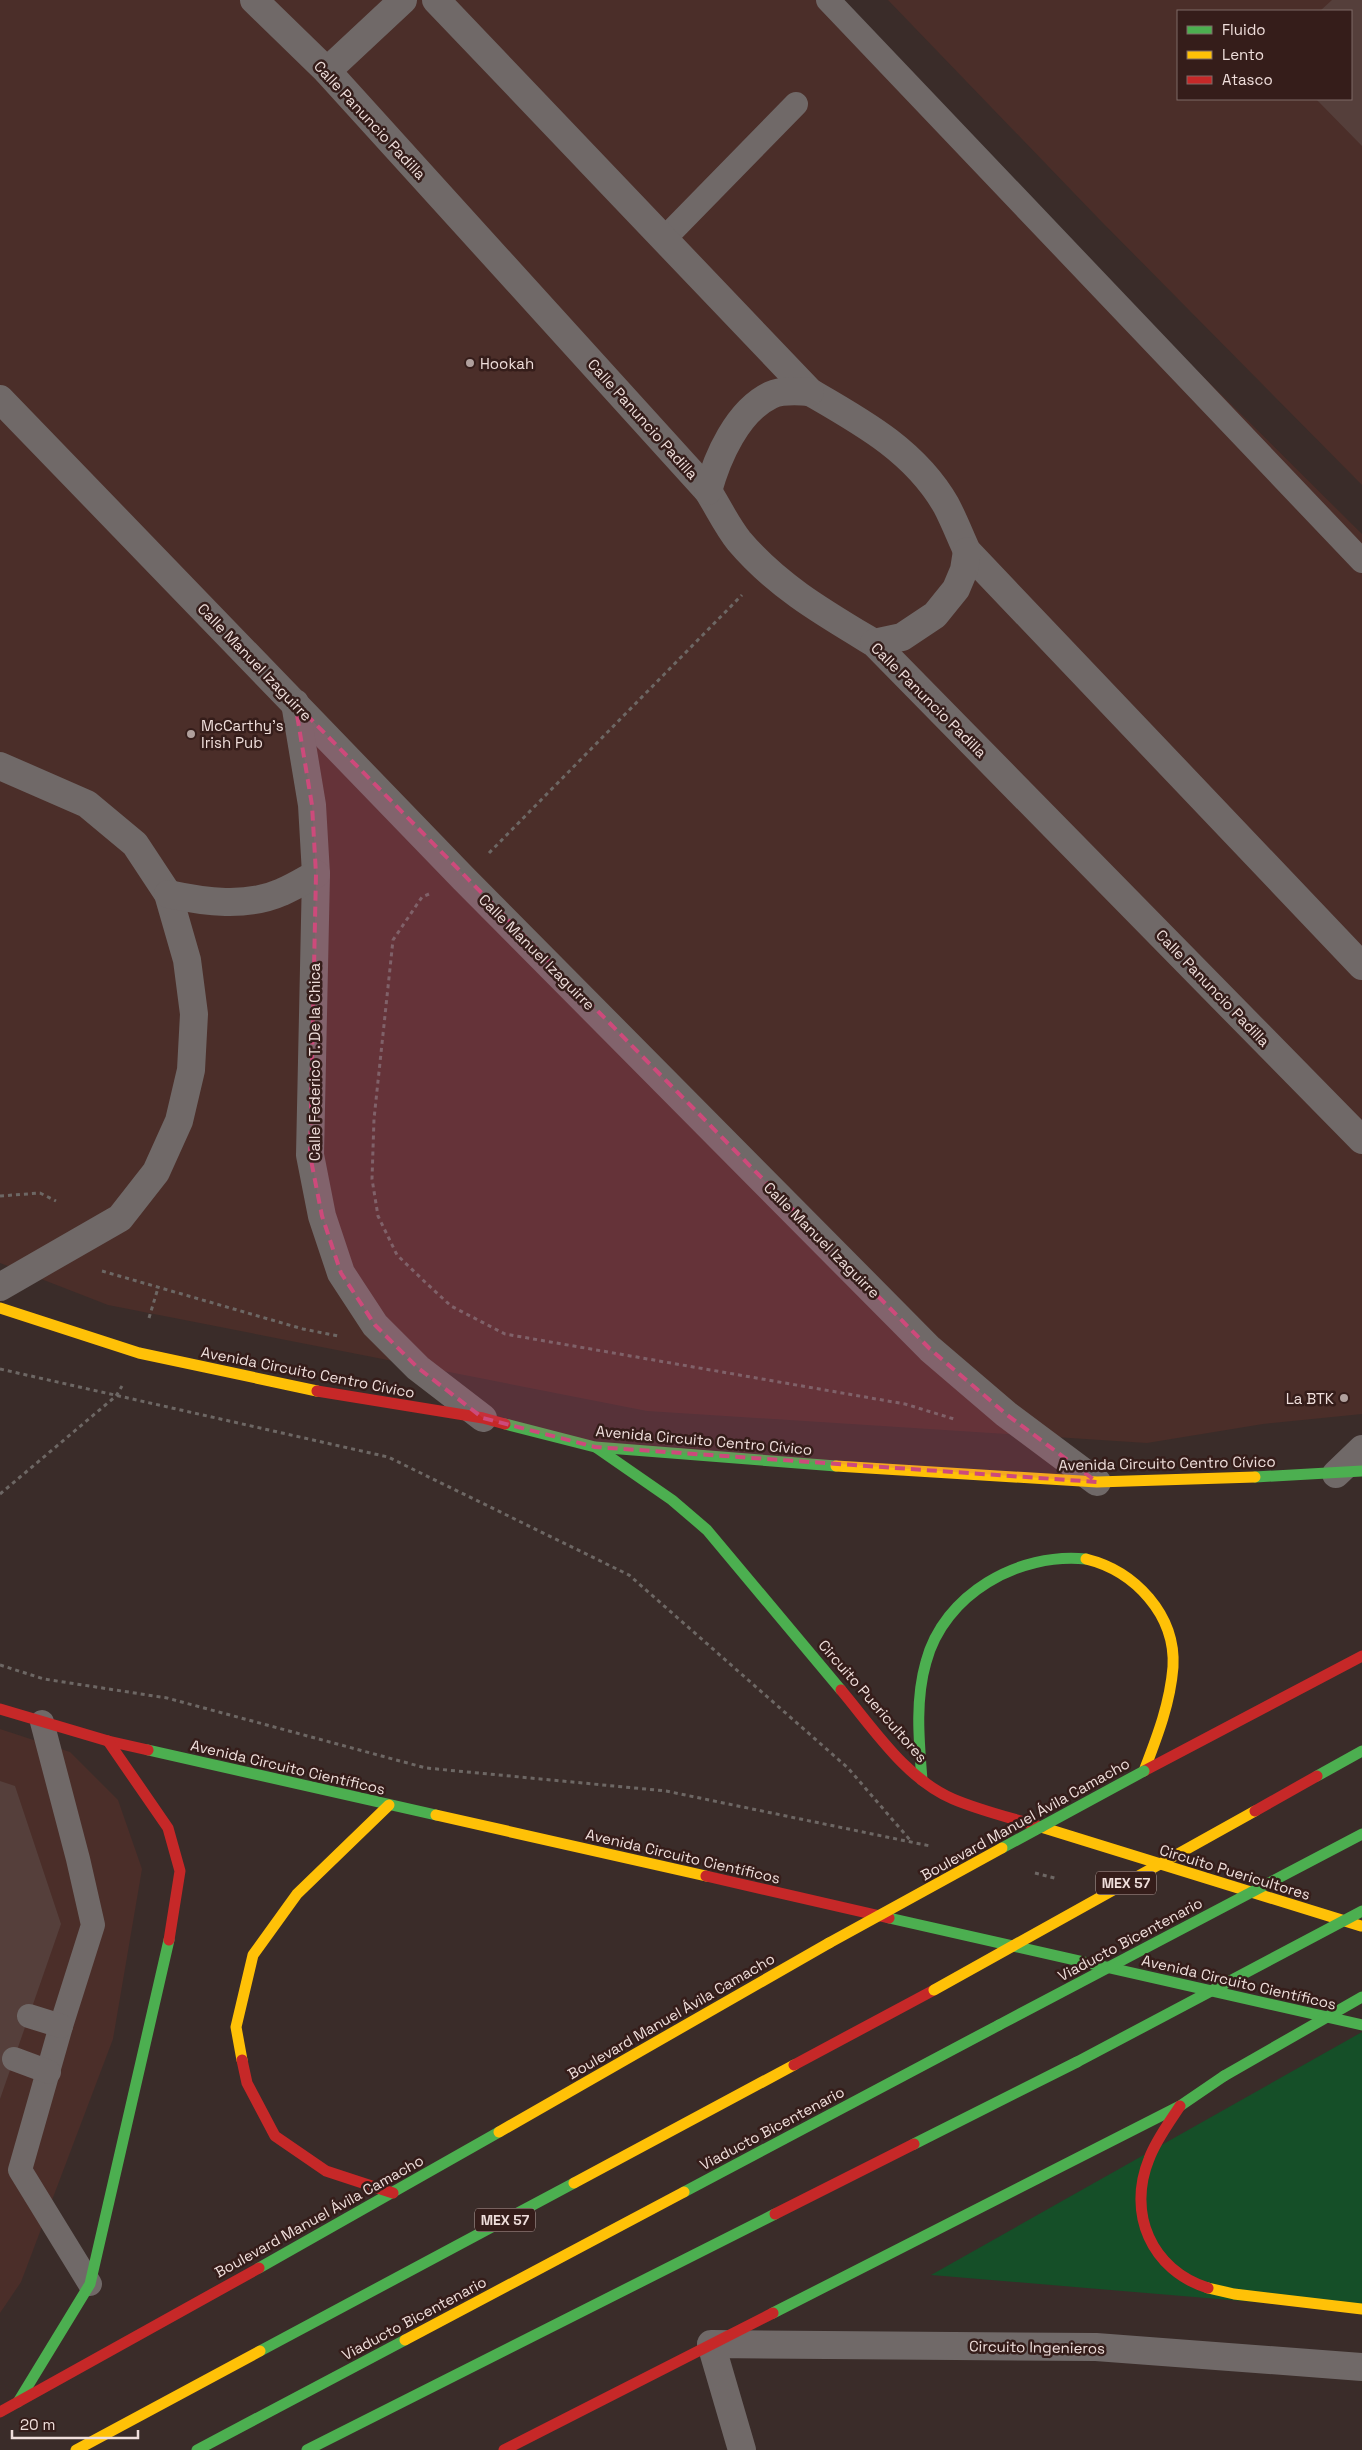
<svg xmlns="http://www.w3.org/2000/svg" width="1362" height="2450" viewBox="0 0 1362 2450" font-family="'Space Grotesk',sans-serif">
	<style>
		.built { fill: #4b2e29; fill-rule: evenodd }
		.green { fill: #154f28 }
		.building { fill: #553f3b }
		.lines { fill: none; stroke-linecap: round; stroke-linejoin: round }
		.path { stroke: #6d6764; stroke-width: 3; stroke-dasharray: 4 4; stroke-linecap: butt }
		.lane { stroke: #706968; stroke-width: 24 }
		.street { stroke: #706968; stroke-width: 28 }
		.fast { stroke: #4caf50; stroke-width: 11 }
		.slow { stroke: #ffc107; stroke-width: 11 }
		.jam { stroke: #c62828; stroke-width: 11 }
		.fast-bridge { stroke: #4caf50; stroke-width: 11 }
		.slow-bridge { stroke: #ffc107; stroke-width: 11 }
		.jam-bridge { stroke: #c62828; stroke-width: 11 }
		.marked { fill: #cd4a7b; fill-opacity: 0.2; stroke: #cd4a7b; stroke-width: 4; stroke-dasharray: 10 6; stroke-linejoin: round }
		.poi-dot { fill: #b0a09d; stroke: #351d1a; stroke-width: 2 }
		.labels { text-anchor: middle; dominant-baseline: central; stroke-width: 5; stroke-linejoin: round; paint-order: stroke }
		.shield { fill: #351d1a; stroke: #b7a4a1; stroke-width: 1 }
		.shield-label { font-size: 14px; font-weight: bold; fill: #efdedb }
		.street-label { font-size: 15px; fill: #efdedb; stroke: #351d1a }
		.poi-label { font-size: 15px; fill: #efdedb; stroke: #351d1a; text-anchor: start }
	</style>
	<rect width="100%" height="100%" fill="#3a2c29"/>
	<g class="built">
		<path d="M 0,0 L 823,0 L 1362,534 L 1362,1414 L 1263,1424 L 1147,1443 L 647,1411 L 108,1305 L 0,1263 Z"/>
		<path d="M 888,0 L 1362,0 L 1362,485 L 1099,219 ZM 1178,11 L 1351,11 L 1351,99 L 1178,99 Z"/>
		<path d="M 0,1729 L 70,1752 L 118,1800 L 142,1869 L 113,2039 L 21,2282 L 0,2313 Z"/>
	</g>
	<path class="green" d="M 1362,2032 L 1362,2311 L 931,2275 Z"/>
	<g class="building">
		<path d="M 1332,0 L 1362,0 L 1362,146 L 1316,99 L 1351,99 L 1351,11 L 1320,11 Z"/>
		<path d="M 0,1781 L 15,1786 L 61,1924 L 0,2099 Z"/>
	</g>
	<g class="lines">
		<g class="path">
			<path d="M 489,853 L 742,595"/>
			<path d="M 429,894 L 422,897 L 393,940 L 374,1119 L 372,1179 L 378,1216 L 397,1255 L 425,1282 L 451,1306 L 505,1334 L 905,1404 L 954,1419"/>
			<path d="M 0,1196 L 40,1193 L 56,1201"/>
			<path d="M 102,1271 L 303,1329 L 338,1336"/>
			<path d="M 149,1318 L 158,1288"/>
			<path d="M 0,1369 L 388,1457 L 629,1575 L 848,1768 L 910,1840"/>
			<path d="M 0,1494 L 116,1396 L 122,1386"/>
			<path d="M 0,1665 L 44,1679 L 167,1698 L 426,1768 L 666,1791 L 930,1846"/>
			<path d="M 1035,1873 L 1058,1879"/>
		</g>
		<g class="lane">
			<path d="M 828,0 L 1362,561"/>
			<path d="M 664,239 L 796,104"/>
			<path d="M 42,1722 L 78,1859 L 93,1925 L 61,2026 L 20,2170 L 90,2284"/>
			<path d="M 29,2016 L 61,2026"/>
			<path d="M 14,2059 L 49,2072"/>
		</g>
		<g class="street">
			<path d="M 254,0 L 327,71 L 708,491 C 718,507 727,526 739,541 C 777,586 824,613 874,643 L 1362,1140"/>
			<path d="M 436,0 L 810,392 C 862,422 915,451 946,505 C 954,520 960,536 967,551 L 1362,966"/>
			<path d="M 327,71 L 403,0"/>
			<path d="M 0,399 L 464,879 L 930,1349 L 1006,1414 L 1097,1482"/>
			<path d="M 708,491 C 717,458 737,411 771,395 C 782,390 797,391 810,392"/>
			<path d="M 874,643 L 902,637 L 935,615 L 956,589 L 964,570 L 967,551"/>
			<path d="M 295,703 L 312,805 L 316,874 L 310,1155 L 322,1216 L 341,1273 L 375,1325 L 418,1368 L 483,1418"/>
			<path d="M 0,766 L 87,804 L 135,844 L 168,894 L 187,960 L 194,1014 L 191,1070 L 179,1121 L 156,1172 L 120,1218 L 0,1287"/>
			<path d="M 168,894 C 205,902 246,908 282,892 C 294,887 305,880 316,874"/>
			<path d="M 1336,1474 L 1362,1449"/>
			<path d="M 742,2450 L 711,2344 L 1096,2347 L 1362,2367"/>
		</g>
		<g class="fast">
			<path d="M 505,1424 L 595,1447 L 836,1466"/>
			<path d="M 597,1448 L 672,1500 L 707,1530 L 841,1690"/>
			<path d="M 1255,1477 L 1362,1471"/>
			<path d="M 148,1750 L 436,1815"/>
			<path d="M 1317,1776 L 1362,1751"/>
			<path d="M 922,1780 C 919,1741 915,1700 926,1662 C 944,1594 1019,1552 1086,1559"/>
			<path d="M 889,1918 L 1362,2025"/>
			<path d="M 914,2144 L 1077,2062"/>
			<path d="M 684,2192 L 999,2025"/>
			<path d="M 259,2268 L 499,2132"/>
			<path d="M 773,2313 L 1180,2106 L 1224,2076"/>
			<path d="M 260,2351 L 574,2183"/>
			<path d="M 18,2402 L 90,2284 L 169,1940"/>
			<path d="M 197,2450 L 405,2340"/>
			<path d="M 307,2450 L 775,2214"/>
		</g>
		<g class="slow">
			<path d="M 0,1308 L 139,1353 L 317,1391"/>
			<path d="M 836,1466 L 1097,1482 L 1255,1477"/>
			<path d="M 1086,1559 C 1135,1571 1176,1615 1173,1667 C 1170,1704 1157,1737 1144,1771"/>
			<path d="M 436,1815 L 706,1876"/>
			<path d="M 1041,1827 L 1361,1926"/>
			<path d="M 242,2060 L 236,2027 L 253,1955 L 297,1894 L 389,1805"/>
			<path d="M 499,2132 L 829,1943"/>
			<path d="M 574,2183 L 794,2065"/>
			<path d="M 1208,2288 L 1234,2294 L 1362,2309"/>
			<path d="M 405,2340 L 684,2192"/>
			<path d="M 76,2450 L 260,2351"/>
		</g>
		<g class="jam">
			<path d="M 317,1391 L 483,1418 L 505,1424"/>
			<path d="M 841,1690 C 873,1728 906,1779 953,1799 C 981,1811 1012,1818 1041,1827"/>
			<path d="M 0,1709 L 108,1741 L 148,1750"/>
			<path d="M 108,1741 L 168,1828 L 180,1871 L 169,1940"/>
			<path d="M 1144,1771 L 1362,1656"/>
			<path d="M 706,1876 L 889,1918"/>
			<path d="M 242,2060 L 247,2083 L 275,2136 L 326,2171 L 393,2193"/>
			<path d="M 794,2065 L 934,1990"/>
			<path d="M 1180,2106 C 1169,2123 1156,2140 1149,2159 C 1127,2213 1151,2270 1208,2288"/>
			<path d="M 775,2214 L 914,2144"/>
			<path d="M 0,2412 L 259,2268"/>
			<path d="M 504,2450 L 773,2313"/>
		</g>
		<g class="fast-bridge">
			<path d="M 1002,1848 L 1144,1771"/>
			<path d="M 999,2025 L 1362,1834"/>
			<path d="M 1077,2062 L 1362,1911"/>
			<path d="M 1224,2076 L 1362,1997"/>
		</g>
		<g class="slow-bridge">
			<path d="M 829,1943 L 1002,1848"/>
			<path d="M 934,1990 L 1255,1811"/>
		</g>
		<path class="jam-bridge" d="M 1255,1811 L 1317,1776"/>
	</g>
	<path class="marked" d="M 295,703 L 930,1349 L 1006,1414 L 1097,1482 L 595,1447 L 483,1418 L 418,1368 L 375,1325 L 341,1273 L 322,1216 L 310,1155 L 316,874 L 312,805 Z"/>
	<g class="poi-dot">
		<circle cx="470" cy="363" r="5"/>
		<circle cx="191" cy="734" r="5"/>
		<circle cx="1344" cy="1398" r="5"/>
	</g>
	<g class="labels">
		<g class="shield">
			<rect x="1096" y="1871.5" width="60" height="23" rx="4"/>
			<rect x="475" y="2208.5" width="60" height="23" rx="4"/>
		</g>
		<g class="shield-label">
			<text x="1126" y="1883">MEX 57</text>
			<text x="505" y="2220">MEX 57</text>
		</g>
		<g class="street-label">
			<text transform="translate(370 120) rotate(47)">Calle Panuncio Padilla</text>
			<text transform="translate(643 419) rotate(48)">Calle Panuncio Padilla</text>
			<text transform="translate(255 662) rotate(46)">Calle Manuel Izaguirre</text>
			<text transform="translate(929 700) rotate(45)">Calle Panuncio Padilla</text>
			<text transform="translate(537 952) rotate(45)">Calle Manuel Izaguirre</text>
			<text transform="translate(1213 988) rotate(46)">Calle Panuncio Padilla</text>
			<text transform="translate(314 1062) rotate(-90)">Calle Federico T. De la Chica</text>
			<text transform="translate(822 1240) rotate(45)">Calle Manuel Izaguirre</text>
			<text transform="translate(308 1372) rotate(11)">Avenida Circuito Centro Cívico</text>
			<text transform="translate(704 1440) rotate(5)">Avenida Circuito Centro Cívico</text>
			<text transform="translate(1167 1463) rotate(-1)">Avenida Circuito Centro Cívico</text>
			<text transform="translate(873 1701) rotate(49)">Circuito Puericultores</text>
			<text transform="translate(288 1767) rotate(13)">Avenida Circuito Científicos</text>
			<text transform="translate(1025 1819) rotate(-29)">Boulevard Manuel Ávila Camacho</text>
			<text transform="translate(683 1856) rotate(13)">Avenida Circuito Científicos</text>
			<text transform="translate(1235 1872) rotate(17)">Circuito Puericultores</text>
			<text transform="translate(1130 1939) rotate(-28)">Viaducto Bicentenario</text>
			<text transform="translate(1239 1982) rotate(13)">Avenida Circuito Científicos</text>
			<text transform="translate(671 2016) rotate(-30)">Boulevard Manuel Ávila Camacho</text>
			<text transform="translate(772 2128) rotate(-28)">Viaducto Bicentenario</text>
			<text transform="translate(319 2216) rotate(-29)">Boulevard Manuel Ávila Camacho</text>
			<text transform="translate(414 2318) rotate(-28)">Viaducto Bicentenario</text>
			<text transform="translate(1037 2347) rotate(1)">Circuito Ingenieros</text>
		</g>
		<g class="poi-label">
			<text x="480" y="363">Hookah</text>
			<text x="201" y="725">McCarthy's<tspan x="201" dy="17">Irish Pub</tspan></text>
			<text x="1334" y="1398" text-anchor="end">La BTK</text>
		</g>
	</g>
	<rect x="1177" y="10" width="175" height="90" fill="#351d1a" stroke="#7f6a67"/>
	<rect x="1187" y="26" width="25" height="8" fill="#4caf50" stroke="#7f6a67"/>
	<text x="1222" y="35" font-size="15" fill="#efdedb">Fluido</text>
	<rect x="1187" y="51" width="25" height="8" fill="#ffc107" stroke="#7f6a67"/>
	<text x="1222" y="60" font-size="15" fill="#efdedb">Lento</text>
	<rect x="1187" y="76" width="25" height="8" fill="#c62828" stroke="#7f6a67"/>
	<text x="1222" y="85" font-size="15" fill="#efdedb">Atasco</text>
	<path d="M12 2430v8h126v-8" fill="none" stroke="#efdedb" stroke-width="2.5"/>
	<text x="20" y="2430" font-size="15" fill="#efdedb" stroke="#351d1a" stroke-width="4" paint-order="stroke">20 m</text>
</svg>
